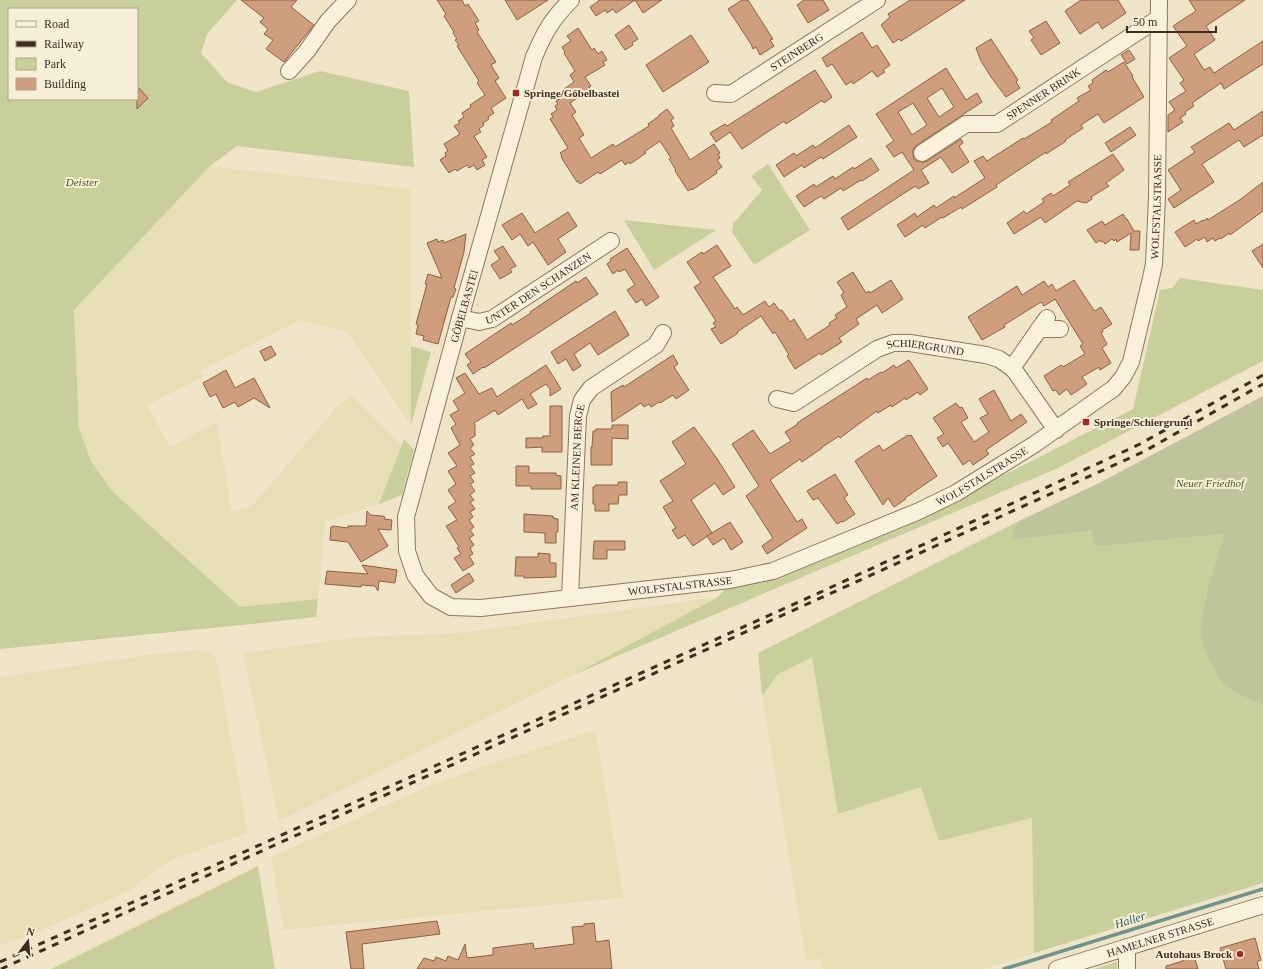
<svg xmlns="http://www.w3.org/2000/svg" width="1263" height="969" viewBox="0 0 1263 969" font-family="Georgia,serif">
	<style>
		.farmland { fill: #e6deb5 }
		.green { fill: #c9cf9b; fill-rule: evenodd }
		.cemetery { fill: #bfc49a }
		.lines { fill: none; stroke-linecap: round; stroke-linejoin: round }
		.stream { stroke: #6f938a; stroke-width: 3.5 }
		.building { fill: #cf9f7d; stroke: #8d5f41; fill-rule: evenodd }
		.minor-casing { stroke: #8d765c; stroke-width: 18 }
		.minor { stroke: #faf1dc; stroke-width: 16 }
		.rail { stroke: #3d2e20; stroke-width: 3; stroke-dasharray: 7 7; stroke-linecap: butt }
		.poi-dot { fill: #9e2a2b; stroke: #f7eed8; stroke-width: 1.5 }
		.labels { text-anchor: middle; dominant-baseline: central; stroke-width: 4; stroke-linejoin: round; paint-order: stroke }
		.street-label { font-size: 11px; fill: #3d2e20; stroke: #f7eed8 }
		.poi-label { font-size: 11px; font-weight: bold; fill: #3d2e20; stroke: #f7eed8; text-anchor: start }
		.park-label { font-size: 11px; font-style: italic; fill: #4d5a26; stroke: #f7eed8 }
		.water-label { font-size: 12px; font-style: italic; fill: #2f5d5a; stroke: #f7eed8 }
	</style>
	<rect width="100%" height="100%" fill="#f0e4c8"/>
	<g class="farmland">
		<path d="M 210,166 L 410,189 L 411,425 L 347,332 L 300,320 L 200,371 L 203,377 L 147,405 L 170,447 L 217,422 L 232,512 L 252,506 L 337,407 L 351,395 L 401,445 L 379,504 L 325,522 L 318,599 L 240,607 L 113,492 L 91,461 L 79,428 L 74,310 Z"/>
		<path d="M 718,597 L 573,675 L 279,821 L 243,653 L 358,637 L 459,633 Z"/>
		<path d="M 196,650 L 209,652 L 216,657 L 248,833 L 176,858 L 161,866 L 130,890 L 116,897 L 35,933 L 0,945 L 0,677 L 147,655 Z"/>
		<path d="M 812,657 L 838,814 L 921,786 L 939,841 L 1032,818 L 1034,953 L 985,969 L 822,969 L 820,958 L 806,961 L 762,696 L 778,674 Z"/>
		<path d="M 595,730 L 624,898 L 283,930 L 271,857 L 429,786 L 484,766 Z"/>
	</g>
	<g class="green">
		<path d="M 0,0 L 237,0 L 207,34 L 201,53 L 227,82 L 256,92 L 320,71 L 409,91 L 414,167 L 237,146 L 210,166 L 74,310 L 79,428 L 91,461 L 113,492 L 240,607 L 318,599 L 316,617 L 232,626 L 0,649 ZM 9,9 L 137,9 L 137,99 L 9,99 Z"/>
		<path d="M 768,164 L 810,230 L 754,265 L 732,232 L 733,224 L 762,190 L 751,176 Z"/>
		<path d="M 624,220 L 716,230 L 654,270 Z"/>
		<path d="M 1180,278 L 1263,290 L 1263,361 L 1058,468 L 573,675 L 718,597 L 727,587 L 906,522 L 1010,472 L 1133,409 L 1160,290 L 1172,288 Z"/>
		<path d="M 411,346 L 431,352 L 411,425 Z"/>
		<path d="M 404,439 L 414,450 L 402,495 L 379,504 Z"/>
		<path d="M 1017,522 L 1011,540 L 1093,531 L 1095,547 L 1224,534 L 1207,590 L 1200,628 L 1210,663 L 1222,683 L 1244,697 L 1263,705 L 1263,883 L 1034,953 L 1032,818 L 939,841 L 921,787 L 838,814 L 812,657 L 778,674 L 762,696 L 758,653 Z"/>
		<path d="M 258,866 L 275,969 L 51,969 Z"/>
		<path d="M 1117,962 L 1117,969 L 1094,969 Z"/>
	</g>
	<path class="cemetery" d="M 1263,396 L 1263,705 L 1244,697 L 1222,683 L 1210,663 L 1203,645 L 1200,628 L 1207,590 L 1224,534 L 1095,547 L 1092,531 L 1011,540 L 1017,522 L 1099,483 Z"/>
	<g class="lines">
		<path class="stream" d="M 1004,969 L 1263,889"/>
	</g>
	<g class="building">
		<path d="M 241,0 L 297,0 L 291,7 L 314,25 L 284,62 L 266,49 L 273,40 L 264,34 L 268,29 L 260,22 L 264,18 Z"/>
		<path d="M 437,0 L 462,0 L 465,6 L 468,4 L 479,21 L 475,23 L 479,30 L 477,32 L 496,62 L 491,65 L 499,78 L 495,81 L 506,98 L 491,108 L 494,113 L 488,117 L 489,119 L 483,123 L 484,125 L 479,129 L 481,132 L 474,136 L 487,157 L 482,160 L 485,165 L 477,170 L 474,165 L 469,168 L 467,165 L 457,171 L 455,169 L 449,173 L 440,160 L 446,156 L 445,153 L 448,151 L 444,144 L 460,134 L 454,126 L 460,123 L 458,121 L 464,117 L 462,113 L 471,107 L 470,105 L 485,95 L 477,83 L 479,81 L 457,46 L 459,45 L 455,40 L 457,39 L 453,33 L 454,32 L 444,16 L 446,14 Z"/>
		<path d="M 505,0 L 548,0 L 517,20 Z"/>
		<path d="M 598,0 L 662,0 L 643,13 L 635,0 L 616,13 L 613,9 L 607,13 L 605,10 L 596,16 L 590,7 L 599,1 Z"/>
		<path d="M 742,0 L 748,0 L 773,39 L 770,40 L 774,46 L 760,55 L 756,47 L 753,49 L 751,44 L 728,9 Z"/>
		<path d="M 804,0 L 823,0 L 829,10 L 808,23 L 797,5 Z"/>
		<path d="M 910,0 L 965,0 L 901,41 L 899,39 L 893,43 L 881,25 L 890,17 L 888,14 Z"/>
		<path d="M 1081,0 L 1118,0 L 1126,13 L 1102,29 L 1098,22 L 1080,34 L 1065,11 Z"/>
		<path d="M 1189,0 L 1245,0 L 1206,26 L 1215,40 L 1194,54 L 1204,70 L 1210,67 L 1214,73 L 1263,41 L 1263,64 L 1224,89 L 1221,83 L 1192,103 L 1194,106 L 1185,112 L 1186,114 L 1180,118 L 1183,122 L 1168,132 L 1168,115 L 1175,110 L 1169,102 L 1186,91 L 1180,83 L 1184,80 L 1169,58 L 1187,46 L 1173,26 L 1196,11 Z"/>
		<path d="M 1046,21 L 1060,43 L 1041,55 L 1031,40 L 1034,38 L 1029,31 Z"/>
		<path d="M 629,25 L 638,39 L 632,43 L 633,45 L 625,50 L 615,35 Z"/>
		<path d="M 578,28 L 592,50 L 594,48 L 598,54 L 602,51 L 607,60 L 603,62 L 605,65 L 585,77 L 591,86 L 589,87 L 591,89 L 570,103 L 576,112 L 572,115 L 584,135 L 579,138 L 591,158 L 613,144 L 615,147 L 633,136 L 649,126 L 648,124 L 659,116 L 659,115 L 667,109 L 674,118 L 671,120 L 674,126 L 671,128 L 690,160 L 714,144 L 720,153 L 718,154 L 720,158 L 717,160 L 722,167 L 716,171 L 717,173 L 692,190 L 691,189 L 688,191 L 675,171 L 676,170 L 669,159 L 671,158 L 660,141 L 644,152 L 646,153 L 630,164 L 629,162 L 625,165 L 622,160 L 600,174 L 598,172 L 580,184 L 578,181 L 577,182 L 561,157 L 562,156 L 560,153 L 568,148 L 550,119 L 553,117 L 551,114 L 557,110 L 555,106 L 558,104 L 556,101 L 568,94 L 564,89 L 574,82 L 570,75 L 575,71 L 564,53 L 565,52 L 562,47 L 571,41 L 567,36 Z"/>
		<path d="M 862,32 L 872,48 L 877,45 L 890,65 L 883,70 L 885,72 L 877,77 L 872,71 L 853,84 L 852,81 L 846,85 L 832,64 L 827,67 L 822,58 Z"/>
		<path d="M 691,35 L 709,62 L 663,92 L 646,65 Z"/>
		<path d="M 991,39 L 1018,80 L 1016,82 L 1020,88 L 1006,97 L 991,77 L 981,61 L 976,48 Z"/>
		<path d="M 1129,50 L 1135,59 L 1127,64 L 1121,55 Z"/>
		<path d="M 1124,62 L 1133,76 L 1132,77 L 1144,97 L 1104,123 L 1098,114 L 1081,125 L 1083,128 L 1065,140 L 1066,141 L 1046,154 L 1046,152 L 996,185 L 997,187 L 962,209 L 961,207 L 943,218 L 942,217 L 925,228 L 923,225 L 905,237 L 897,225 L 915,213 L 917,217 L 934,205 L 936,208 L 954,196 L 954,198 L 985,178 L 974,161 L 983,156 L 987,161 L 1023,138 L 1024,139 L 1052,122 L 1051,120 L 1079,101 L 1077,98 L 1091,90 L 1088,86 L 1093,83 L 1092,80 L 1106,70 L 1108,72 Z"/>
		<path d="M 946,68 L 966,100 L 977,93 L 982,102 L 917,145 L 913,149 L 913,154 L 914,159 L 917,161 L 923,162 L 927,161 L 961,139 L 963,143 L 959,146 L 969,162 L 952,173 L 941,157 L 921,170 L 929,183 L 918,189 L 916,186 L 909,190 L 848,230 L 841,218 L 914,170 L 902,152 L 894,157 L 886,146 L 894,141 L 876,114 ZM 942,88 L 954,107 L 939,117 L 927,98 ZM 913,103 L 927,125 L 912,135 L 898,112 Z"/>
		<path d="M 815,70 L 832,97 L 824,103 L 823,101 L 821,101 L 786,124 L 784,121 L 742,149 L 730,132 L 716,142 L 710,133 L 725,124 L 727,126 Z"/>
		<path d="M 137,86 L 148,98 L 137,109 Z"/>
		<path d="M 1263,111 L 1263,135 L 1244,147 L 1239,140 L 1202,164 L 1214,182 L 1174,208 L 1168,199 L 1181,190 L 1168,170 L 1195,152 L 1191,147 L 1229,123 L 1234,130 Z"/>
		<path d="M 849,125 L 857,137 L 823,159 L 821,157 L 804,168 L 802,165 L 784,177 L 776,165 L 794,153 L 796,156 L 813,145 L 815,148 Z"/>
		<path d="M 1130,127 L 1136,135 L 1111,152 L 1105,143 Z"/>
		<path d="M 1113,154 L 1124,170 L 1106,183 L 1109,186 L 1091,197 L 1092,199 L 1086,203 L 1077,201 L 1045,223 L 1041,217 L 1014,234 L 1007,223 L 1024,211 L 1026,214 L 1044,202 L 1042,199 L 1051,193 L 1053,196 L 1070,185 L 1068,182 Z"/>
		<path d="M 871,158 L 879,170 L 862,181 L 861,180 L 843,191 L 841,188 L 824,199 L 821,196 L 804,207 L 796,196 L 814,184 L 816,187 L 833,176 L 835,179 L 853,167 L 854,169 Z"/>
		<path d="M 1263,182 L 1263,211 L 1230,235 L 1229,233 L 1221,239 L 1220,238 L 1215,241 L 1213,238 L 1207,242 L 1205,237 L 1198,241 L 1197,239 L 1185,247 L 1175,232 L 1194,220 L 1196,224 L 1203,220 L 1204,221 L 1207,218 L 1208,220 L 1241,199 Z"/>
		<path d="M 568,212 L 577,226 L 558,239 L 566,252 L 548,265 L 533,242 L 528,246 L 520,234 L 512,240 L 502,225 L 522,213 L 535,233 Z"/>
		<path d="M 1123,214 L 1126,219 L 1127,219 L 1134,231 L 1140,231 L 1139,250 L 1130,250 L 1131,233 L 1117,242 L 1116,239 L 1114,241 L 1112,239 L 1105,244 L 1103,241 L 1101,242 L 1100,240 L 1096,243 L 1087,230 L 1102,221 L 1105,225 Z"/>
		<path d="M 466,234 L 464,252 L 454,288 L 456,289 L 453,297 L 451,297 L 438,344 L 423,340 L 424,336 L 416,334 L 418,325 L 416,324 L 427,284 L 425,284 L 428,274 L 442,278 L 427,243 L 437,239 L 438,242 L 443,240 L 444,243 Z"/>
		<path d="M 1263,244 L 1263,268 L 1252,251 Z"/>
		<path d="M 717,245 L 731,266 L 713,277 L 735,309 L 737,307 L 743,315 L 765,301 L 769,307 L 774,303 L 780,311 L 782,310 L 790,322 L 794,319 L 807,340 L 830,325 L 829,323 L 837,318 L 835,315 L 847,307 L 841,295 L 844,293 L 837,282 L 853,272 L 866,293 L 869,291 L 870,293 L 891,280 L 903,299 L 882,313 L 877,305 L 856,319 L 859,324 L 839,338 L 842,342 L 821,355 L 820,353 L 795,369 L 787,356 L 789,355 L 775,332 L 773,334 L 761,316 L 737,332 L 738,333 L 721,344 L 711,329 L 716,327 L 713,323 L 716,321 L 694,287 L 701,283 L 687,262 L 702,252 L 703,254 Z"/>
		<path d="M 503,246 L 516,266 L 510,269 L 512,272 L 500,279 L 491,265 L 500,259 L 494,251 Z"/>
		<path d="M 627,248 L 659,297 L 646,306 L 642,299 L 636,303 L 627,290 L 635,285 L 625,269 L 619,272 L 618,270 L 613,274 L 607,264 L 611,261 L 610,259 Z"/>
		<path d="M 586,277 L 598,294 L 492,363 L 484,368 L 483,367 L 473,374 L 467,365 L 471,362 L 465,354 L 511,323 L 512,325 L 531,313 L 530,312 L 576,281 L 577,283 Z"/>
		<path d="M 1074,280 L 1093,309 L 1095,311 L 1101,307 L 1112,324 L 1102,330 L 1103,332 L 1101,333 L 1107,344 L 1102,348 L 1111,363 L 1100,370 L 1099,367 L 1082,377 L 1087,384 L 1071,395 L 1067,389 L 1059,395 L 1056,390 L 1053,391 L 1044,376 L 1061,365 L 1063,367 L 1085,354 L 1080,346 L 1083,344 L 1055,299 L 1044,306 L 1041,302 L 1004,325 L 1005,327 L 982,340 L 968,317 L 1017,286 L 1022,295 L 1044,281 L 1048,287 L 1052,284 L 1056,291 Z"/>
		<path d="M 615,311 L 629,335 L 598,355 L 590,343 L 574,354 L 581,366 L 573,371 L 566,359 L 558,364 L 551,352 Z"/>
		<path d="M 271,346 L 276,355 L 265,361 L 260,351 Z"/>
		<path d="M 673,355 L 678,364 L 674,367 L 689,390 L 676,399 L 673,395 L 660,403 L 659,402 L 651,407 L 649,404 L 644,407 L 641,403 L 612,422 L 611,392 L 623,385 L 624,387 Z"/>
		<path d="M 909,360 L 928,389 L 920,395 L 918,392 L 906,400 L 905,398 L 892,407 L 891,405 L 878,413 L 877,411 L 860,423 L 840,438 L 839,436 L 821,448 L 822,448 L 802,462 L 800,459 L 770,480 L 797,522 L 802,519 L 807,528 L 767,554 L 762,546 L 773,538 L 746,496 L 759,486 L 732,444 L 753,430 L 770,454 L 791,441 L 785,432 L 798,424 L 797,423 L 867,378 L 868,380 L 881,372 L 882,373 L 894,365 L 896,368 Z"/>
		<path d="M 546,365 L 561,389 L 550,396 L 550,389 L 546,384 L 530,394 L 537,404 L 528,409 L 522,399 L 498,415 L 495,410 L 474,423 L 475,425 L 475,436 L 470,439 L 474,445 L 470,448 L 475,454 L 470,457 L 474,464 L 470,466 L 475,473 L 470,476 L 474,482 L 470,484 L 475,491 L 470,495 L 474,500 L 470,502 L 475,509 L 470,512 L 473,517 L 469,520 L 474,527 L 470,530 L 474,535 L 469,538 L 474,545 L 470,548 L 473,554 L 469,556 L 474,564 L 463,571 L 454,558 L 461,554 L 457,548 L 459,547 L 446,526 L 457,520 L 448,507 L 456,502 L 448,490 L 456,484 L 448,471 L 457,466 L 448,453 L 460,445 L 451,428 L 456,424 L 450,415 L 459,410 L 453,401 L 465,393 L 456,378 L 465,373 L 479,394 L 492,388 L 497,397 Z"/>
		<path d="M 226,370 L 235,388 L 254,378 L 270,408 L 254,398 L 238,407 L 235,402 L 223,408 L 216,394 L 210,397 L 203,383 Z"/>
		<path d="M 994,390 L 1011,421 L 1021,414 L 1027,422 L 986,450 L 989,454 L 973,465 L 970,460 L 963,465 L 948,443 L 943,447 L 937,438 L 944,434 L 933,418 L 956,403 L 960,408 L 962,407 L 968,418 L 961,422 L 974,442 L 989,432 L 980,418 L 988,414 L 979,399 Z"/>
		<path d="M 550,406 L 562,406 L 562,452 L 542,452 L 542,447 L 526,448 L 526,438 L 543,438 L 543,436 L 550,436 Z"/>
		<path d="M 612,425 L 628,425 L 628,439 L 612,438 L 612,465 L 591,465 L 591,447 L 592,447 L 593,431 L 596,431 L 596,429 L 612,429 Z"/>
		<path d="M 694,427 L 716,457 L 735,487 L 723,495 L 715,483 L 691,500 L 712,533 L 693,546 L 685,535 L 678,539 L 672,530 L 676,528 L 663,507 L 673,501 L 660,481 L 686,464 L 672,442 Z"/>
		<path d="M 908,435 L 909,436 L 911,435 L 937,476 L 905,498 L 906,499 L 894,507 L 888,498 L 883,505 L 855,461 L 879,445 L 883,451 Z"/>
		<path d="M 516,466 L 529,466 L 529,473 L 556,473 L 556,475 L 561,476 L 561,489 L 531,489 L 531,486 L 516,486 Z"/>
		<path d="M 835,474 L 848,495 L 844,498 L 855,514 L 843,522 L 842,521 L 837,524 L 818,498 L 813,500 L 807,491 Z"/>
		<path d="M 618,482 L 627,482 L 627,495 L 619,495 L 618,504 L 609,504 L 609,511 L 595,511 L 595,504 L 593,504 L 593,487 L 595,487 L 595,485 L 618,485 Z"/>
		<path d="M 367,511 L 370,515 L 382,516 L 385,517 L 384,519 L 392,520 L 391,530 L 378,529 L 388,546 L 361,562 L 348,542 L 330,540 L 331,527 L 333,527 L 333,526 L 348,528 L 348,526 L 366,526 Z"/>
		<path d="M 524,514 L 553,516 L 553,518 L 558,519 L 558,532 L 556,532 L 556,543 L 545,543 L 545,533 L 524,532 Z"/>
		<path d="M 730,522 L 743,542 L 731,550 L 724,538 L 713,545 L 707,536 Z"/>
		<path d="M 594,541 L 625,541 L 625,550 L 607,550 L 607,559 L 593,559 Z"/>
		<path d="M 538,553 L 550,554 L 550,563 L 556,563 L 556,577 L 524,578 L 524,576 L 515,576 L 516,557 L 538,557 Z"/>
		<path d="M 362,565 L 397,570 L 395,583 L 379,581 L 378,591 L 375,586 L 361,585 L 361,587 L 325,584 L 327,571 L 368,574 Z"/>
		<path d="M 469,573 L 474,581 L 456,593 L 451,585 Z"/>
		<path d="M 437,921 L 440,934 L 362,944 L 364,969 L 351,969 L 346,932 Z"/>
		<path d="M 594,923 L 596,942 L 609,940 L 612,969 L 417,969 L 424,958 L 434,961 L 436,957 L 446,961 L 448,956 L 458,960 L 465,944 L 467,958 L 493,955 L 493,948 L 533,943 L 534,949 L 574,944 L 572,927 L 584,926 L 584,924 Z"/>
		<path d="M 1255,938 L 1261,960 L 1257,962 L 1259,969 L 1226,969 L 1220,948 Z"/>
		<path d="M 1194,956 L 1198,969 L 1166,969 L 1166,966 L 1183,961 L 1183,960 Z"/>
	</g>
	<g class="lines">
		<g class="minor-casing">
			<g id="minor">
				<path id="s1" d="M 571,0 C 552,19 545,31 534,57 L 460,318 L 406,517 L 407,551 L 415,575 L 431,596 L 451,607 L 481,608 L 570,598 L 730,580 L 773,571 L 919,511 L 956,493 L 1035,444 L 1107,393 L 1113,389 L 1123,377 L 1131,362 L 1151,278 L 1154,264 L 1157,197 L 1159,0"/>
				<path d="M 289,71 L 307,51 L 328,21 L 348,0"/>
				<path id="s2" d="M 715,93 L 731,94 L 877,0"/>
				<path id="s3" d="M 922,153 L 966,124 L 997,124 L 1159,18"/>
				<path id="s4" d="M 460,318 L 479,322 L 492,319 L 611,241"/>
				<path d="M 1039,329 L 1060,329"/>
				<path d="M 1012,368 L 1047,318"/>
				<path id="s5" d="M 777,399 L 794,403 L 877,349 L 893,343 L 910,343 L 986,355 L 999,359 L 1012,368 L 1017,374 L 1056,430"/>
				<path id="s6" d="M 570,598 L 578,416 L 582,400 L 591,388 L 656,345 L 663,333"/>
				<path d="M 1127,947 L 1127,969"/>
				<path id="s7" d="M 1057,969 L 1263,905"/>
			</g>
		</g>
		<use href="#minor" class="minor"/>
		<g class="rail">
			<path d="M 0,962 L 823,591 L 1140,444 L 1263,375"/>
			<path d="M 1,969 L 1143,452 L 1263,384"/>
		</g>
	</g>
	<g class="poi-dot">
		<rect x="512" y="89" width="8" height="8" rx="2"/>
		<rect x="1082" y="418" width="8" height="8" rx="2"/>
		<circle cx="1240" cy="954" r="4"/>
	</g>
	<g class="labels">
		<g class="street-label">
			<text stroke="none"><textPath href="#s2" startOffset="94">STEINBERG</textPath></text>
			<text stroke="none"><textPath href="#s3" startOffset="139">SPENNER BRINK</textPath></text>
			<text stroke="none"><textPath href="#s1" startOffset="1557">WOLFSTALSTRASSE</textPath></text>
			<text stroke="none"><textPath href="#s4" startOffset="88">UNTER DEN SCHANZEN</textPath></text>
			<text transform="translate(464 306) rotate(-74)">GÖBELBASTEI</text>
			<text stroke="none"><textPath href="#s5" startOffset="166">SCHIERGRUND</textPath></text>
			<text stroke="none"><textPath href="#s6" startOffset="141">AM KLEINEN BERGE</textPath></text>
			<text stroke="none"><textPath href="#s1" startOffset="1209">WOLFSTALSTRASSE</textPath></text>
			<text stroke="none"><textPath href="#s1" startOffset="885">WOLFSTALSTRASSE</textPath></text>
			<text stroke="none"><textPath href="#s7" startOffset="108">HAMELNER STRASSE</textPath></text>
		</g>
		<g class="poi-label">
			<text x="524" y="93">Springe/Göbelbastei</text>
			<text x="1094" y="422">Springe/Schiergrund</text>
			<text x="1232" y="954" text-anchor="end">Autohaus Brock</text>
		</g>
		<g class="park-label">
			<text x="82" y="182">Deister</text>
			<text x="1210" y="483">Neuer Friedhof</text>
		</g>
		<g class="water-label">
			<text transform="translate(1130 920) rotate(-17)">Haller</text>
		</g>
	</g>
	<rect x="8" y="8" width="130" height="92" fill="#f7eed8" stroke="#ada18e"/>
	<rect x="16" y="21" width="20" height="6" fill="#faf1dc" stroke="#ada18e"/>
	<text x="44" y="28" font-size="12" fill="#3d2e20">Road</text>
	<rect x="16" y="41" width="20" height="6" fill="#3d2e20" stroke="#ada18e"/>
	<text x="44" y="48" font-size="12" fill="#3d2e20">Railway</text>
	<rect x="16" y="58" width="20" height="12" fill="#c9cf9b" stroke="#ada18e"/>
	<text x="44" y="68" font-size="12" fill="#3d2e20">Park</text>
	<rect x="16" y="78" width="20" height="12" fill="#cf9f7d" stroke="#ada18e"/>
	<text x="44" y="88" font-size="12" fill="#3d2e20">Building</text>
	<g transform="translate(28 941) rotate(16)" stroke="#f7eed8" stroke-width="3" paint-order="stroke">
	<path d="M0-3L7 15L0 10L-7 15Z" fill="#3d2e20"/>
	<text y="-6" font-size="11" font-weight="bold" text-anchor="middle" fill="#3d2e20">N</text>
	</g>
	<path d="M1127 26v6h89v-6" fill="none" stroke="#3d2e20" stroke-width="2"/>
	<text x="1133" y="26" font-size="12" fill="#3d2e20" stroke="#f7eed8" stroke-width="3" paint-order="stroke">50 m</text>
</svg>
